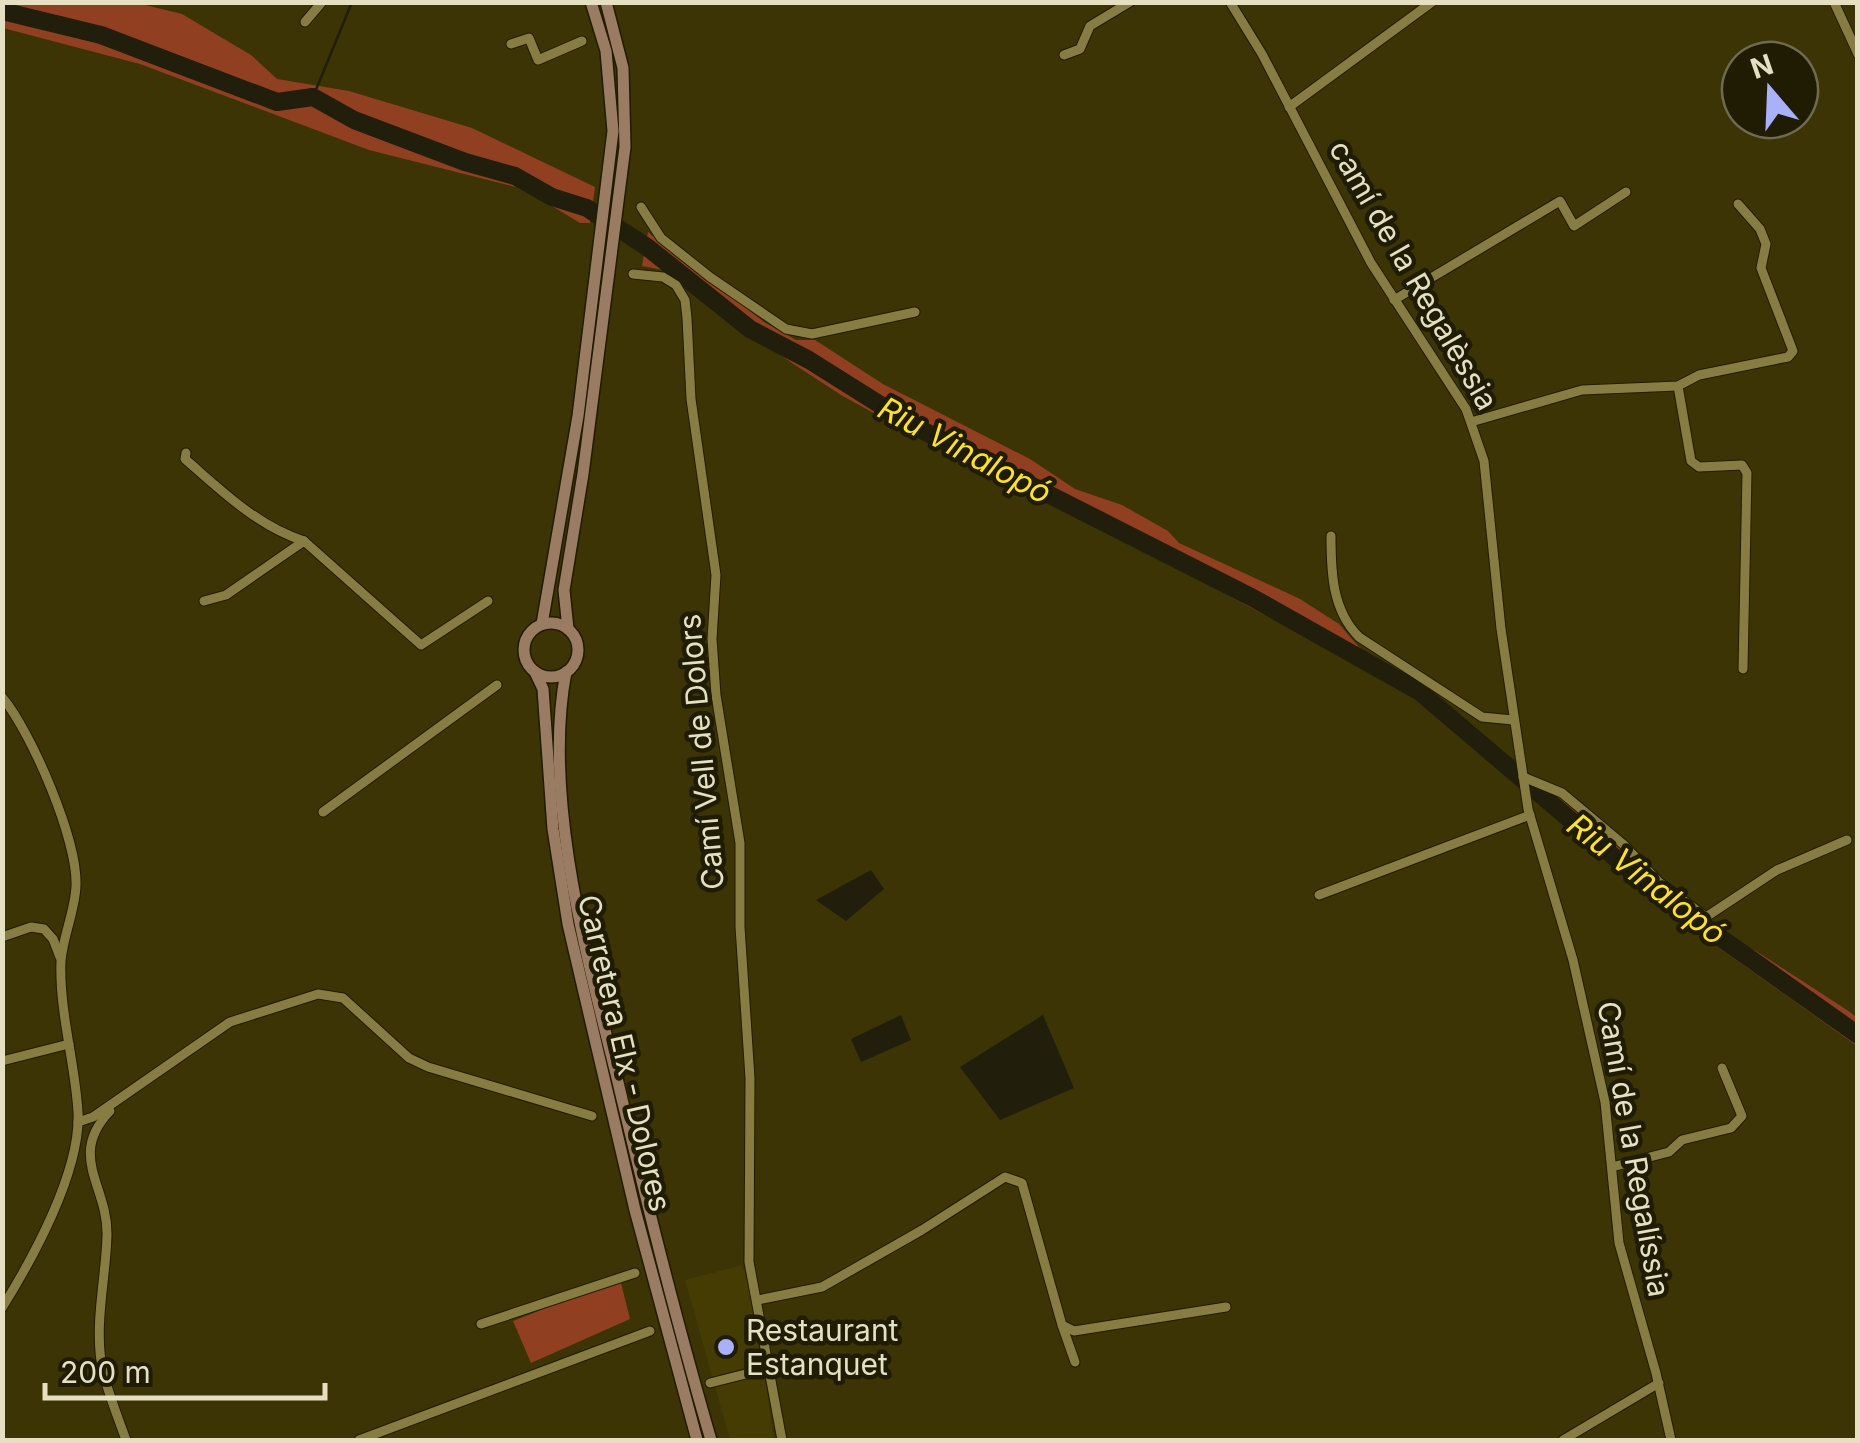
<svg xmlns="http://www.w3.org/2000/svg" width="1860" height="1443" viewBox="0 0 1860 1443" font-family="Inter,sans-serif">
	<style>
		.built { fill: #443c03 }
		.green { fill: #913f21 }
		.water { fill: #211e0c }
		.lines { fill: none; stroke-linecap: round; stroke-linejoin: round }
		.stream { stroke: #211e0c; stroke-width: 2.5 }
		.river { stroke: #211e0c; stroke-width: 18 }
		.street-casing { stroke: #211b00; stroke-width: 11 }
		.secondary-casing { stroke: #211b00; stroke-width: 14 }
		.street { stroke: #877d43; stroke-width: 9 }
		.secondary { stroke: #9a7c63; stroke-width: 11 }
		.poi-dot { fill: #a9b0fc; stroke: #201c04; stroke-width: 4 }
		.labels { text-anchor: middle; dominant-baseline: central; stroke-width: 9; stroke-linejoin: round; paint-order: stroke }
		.street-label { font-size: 30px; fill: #e5e0c2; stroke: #201c04 }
		.poi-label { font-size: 30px; fill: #e5e0c2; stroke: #201c04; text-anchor: start }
		.water-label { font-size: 32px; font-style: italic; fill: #fee22b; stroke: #201c04 }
	</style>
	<rect width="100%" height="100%" fill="#3c3405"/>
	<path class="built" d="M 742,1265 L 754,1303 L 774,1440 L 730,1440 L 685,1280 Z"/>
	<g class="green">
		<path d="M 3,2 L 137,3 L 182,14 L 251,55 L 277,79 L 349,91 L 472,128 L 595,187 L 590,223 L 580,223 L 524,189 L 369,150 L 140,64 L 3,28 Z"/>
		<path d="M 648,232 L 764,322 L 796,340 L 815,340 L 883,384 L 1030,459 L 1075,489 L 1122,505 L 1168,531 L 1179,543 L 1300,599 L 1339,624 L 1365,654 L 1428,691 L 1504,752 L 1509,759 L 1511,779 L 1419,701 L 1381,677 L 1102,528 L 908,432 L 841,395 L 792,363 L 664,270 L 642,266 Z"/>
		<path d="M 1535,787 L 1563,798 L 1704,922 L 1759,953 L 1850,1012 L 1857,1018 L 1857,1046 L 1683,922 L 1541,805 Z"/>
		<path d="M 620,1279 L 630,1319 L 531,1363 L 513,1321 Z"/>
	</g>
	<g class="water">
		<path d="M 871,870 L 884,889 L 846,921 L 816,900 Z"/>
		<path d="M 901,1015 L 911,1040 L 861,1062 L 851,1039 Z"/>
		<path d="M 1043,1015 L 1074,1088 L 1000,1120 L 960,1067 Z"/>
	</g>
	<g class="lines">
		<path class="stream" d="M 313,97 L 352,2"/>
		<path class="river" d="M 2,11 L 101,35 L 277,102 L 313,97 L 354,120 L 465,162 L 515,176 L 552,197 L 587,208 L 647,247 L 750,329 L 809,360 L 914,426 L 1253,598 L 1420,692 L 1653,890 L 1858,1035"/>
		<g class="street-casing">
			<g id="street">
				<path d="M 1230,2 L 1262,54 L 1371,263 L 1466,409 L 1484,461 L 1501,629 L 1528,809 L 1573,960 L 1605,1102 L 1619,1243 L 1656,1373 L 1671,1440"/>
				<path d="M 1834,2 L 1858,54"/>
				<path d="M 305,22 L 322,2"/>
				<path d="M 511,44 L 529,38 L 538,60 L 582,41"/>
				<path d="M 1064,55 L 1080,49 L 1090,26 L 1130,2"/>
				<path d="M 1289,107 L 1432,2"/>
				<path d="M 641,207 L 661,238 L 710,277 L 786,329 L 812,334 L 915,312"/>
				<path d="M 633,274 L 663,277 L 676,285 L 685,300 L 687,318 L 691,399 L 716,575 L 712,639 L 716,695 L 740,843 L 740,927 L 750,1078 L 749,1262 L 782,1440"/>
				<path d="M 1394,300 L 1560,201 L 1574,226 L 1626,192"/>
				<path d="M 1678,386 L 1691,461 L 1699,467 L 1742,465 L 1747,473 L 1743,669"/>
				<path d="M 1471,422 L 1582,390 L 1678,386 L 1699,375 L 1788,357 L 1793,351 L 1761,268 L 1766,244 L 1760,229 L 1738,204"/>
				<path d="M 186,453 L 185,459 C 221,490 257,526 304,541"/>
				<path d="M 1331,536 C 1331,572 1332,610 1359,637 L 1482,717 L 1513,720"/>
				<path d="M 204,601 L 226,595 L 304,541 L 421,645 L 488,601"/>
				<path d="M 2,697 C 32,733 78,841 76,886 C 75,911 63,936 61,961 C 59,1011 75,1062 78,1112 C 81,1171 33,1258 2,1308"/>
				<path d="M 1523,777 L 1562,793 L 1624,845 L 1659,882 L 1706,917 L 1777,870 L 1847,840"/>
				<path d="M 323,812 L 497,685"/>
				<path d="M 1319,895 L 1530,815"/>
				<path d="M 2,937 L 31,927 L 44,929 L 53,939 L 60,957"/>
				<path d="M 2,1061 L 69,1044"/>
				<path d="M 110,1111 C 67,1156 108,1186 107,1235 C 106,1278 94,1323 102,1367 C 107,1391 118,1417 126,1440"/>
				<path d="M 78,1122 L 93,1117 L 230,1022 L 318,994 L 343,998 L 409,1058 L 428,1067 L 592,1116"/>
				<path d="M 1612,1167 L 1669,1152 L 1682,1140 L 1731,1128 L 1742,1116 L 1722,1068"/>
				<path d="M 758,1300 L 822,1287 L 922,1230 L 1005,1177 L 1022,1183 L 1062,1325 L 1074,1331 L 1226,1307"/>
				<path d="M 481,1324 L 635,1273"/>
				<path d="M 1062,1325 L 1075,1362"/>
				<path d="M 710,1383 L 769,1368"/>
				<path d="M 359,1440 L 650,1331"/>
				<path d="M 1563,1440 L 1659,1383"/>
			</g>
		</g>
		<g class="secondary-casing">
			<g id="secondary">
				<circle cx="551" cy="650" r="27"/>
				<path d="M 542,624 L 578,416 L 613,131 L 606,51 L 591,2"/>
				<path d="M 568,629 L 564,590 L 583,474 L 625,147 L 623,68 L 606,2"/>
				<path d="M 535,672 L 543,689 L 553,829 L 568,924 L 635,1210 L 697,1440"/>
				<path d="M 566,672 C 542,796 587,957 617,1078 C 646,1200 676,1321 711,1440"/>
			</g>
		</g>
		<use href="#street" class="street"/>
		<use href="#secondary" class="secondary"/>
	</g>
	<circle class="poi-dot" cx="726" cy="1347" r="10"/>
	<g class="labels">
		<g class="street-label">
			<text transform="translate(1414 275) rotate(60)">camí de la Regalèssia</text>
			<text transform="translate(701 752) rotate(-95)">Camí Vell de Dolors</text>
			<text transform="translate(625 1053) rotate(77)">Carretera Elx - Dolores</text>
			<text transform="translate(1634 1149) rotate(80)">Camí de la Regalíssia</text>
		</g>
		<g class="poi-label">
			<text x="746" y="1330">Restaurant<tspan x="746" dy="34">Estanquet</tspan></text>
		</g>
		<g class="water-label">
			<text transform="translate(965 450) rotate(28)">Riu Vinalopó</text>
			<text transform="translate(1647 879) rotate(38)">Riu Vinalopó</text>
		</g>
	</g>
	<rect width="1860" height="1443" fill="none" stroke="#e5e0c2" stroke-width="10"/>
	<g transform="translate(1770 90) rotate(341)"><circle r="48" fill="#201c04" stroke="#6f6a50" stroke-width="2.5"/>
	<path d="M0-8L18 38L0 25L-18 38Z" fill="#a9b0fc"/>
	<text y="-15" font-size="28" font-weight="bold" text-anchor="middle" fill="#e5e0c2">N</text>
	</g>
	<path d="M45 1383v15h280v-15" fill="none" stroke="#e5e0c2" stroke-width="5"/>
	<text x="60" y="1383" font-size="30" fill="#e5e0c2" stroke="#201c04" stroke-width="8" paint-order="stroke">200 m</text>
</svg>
